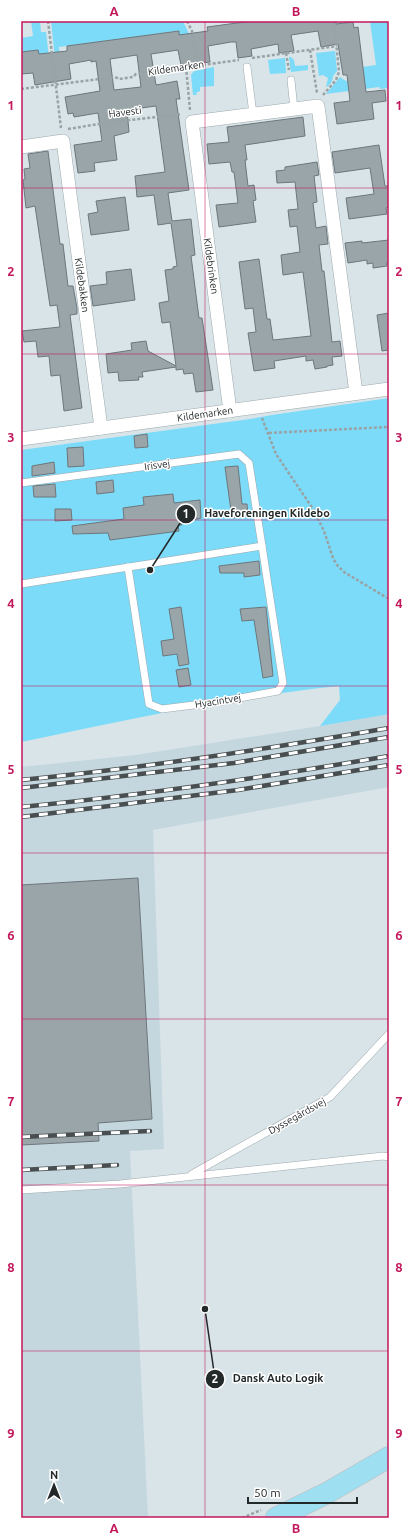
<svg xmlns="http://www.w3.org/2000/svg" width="410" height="1539" viewBox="0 0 410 1539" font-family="Ubuntu,sans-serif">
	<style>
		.built { fill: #c4d7de }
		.green { fill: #7bdbf9 }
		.building { fill: #9aa5a9; stroke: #6d777b; fill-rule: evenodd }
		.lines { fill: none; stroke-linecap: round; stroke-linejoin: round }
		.lane-casing { stroke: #9ea9ad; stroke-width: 8 }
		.street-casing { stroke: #9ea9ad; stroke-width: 14 }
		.primary-casing { stroke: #bdbebf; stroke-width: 22 }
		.path { stroke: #99a3a6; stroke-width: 2.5; stroke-dasharray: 3 2; stroke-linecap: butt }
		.lane { stroke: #fff; stroke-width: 7 }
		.street { stroke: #fff; stroke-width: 13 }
		.primary { stroke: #9edff2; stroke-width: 21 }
		.rail-casing { stroke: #494f51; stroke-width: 4.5 }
		.rail { stroke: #fff; stroke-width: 3; stroke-dasharray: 9; stroke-linecap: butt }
		.grid { fill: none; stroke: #c2185b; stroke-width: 1; stroke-opacity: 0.55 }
		.labels { text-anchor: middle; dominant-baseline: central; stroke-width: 3; stroke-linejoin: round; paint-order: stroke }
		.street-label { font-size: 10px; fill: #232829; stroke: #fff }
		.leader { fill: none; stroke: #232829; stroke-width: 1.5 }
		.callout-dot { fill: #232829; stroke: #fff; stroke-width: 1.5 }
		.mark-label { font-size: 12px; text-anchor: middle; font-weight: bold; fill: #fff }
		.callout-label { font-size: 11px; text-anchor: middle; font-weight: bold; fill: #232829; stroke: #fff; stroke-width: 3; stroke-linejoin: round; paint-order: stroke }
		.neatline { fill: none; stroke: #c2185b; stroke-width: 1.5 }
		.grid-label { font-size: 13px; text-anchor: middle; font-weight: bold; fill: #c2185b }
	</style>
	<rect width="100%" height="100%" fill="#d8e4e8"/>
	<path class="built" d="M 389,713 L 389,787 L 153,830 L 164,1149 L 130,1151 L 148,1518 L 21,1518 L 21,767 L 136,755 L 320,726 Z"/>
	<g class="green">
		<path d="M 31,21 L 40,21 L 41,32 L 46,32 L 52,83 L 43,83 L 38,50 L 21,52 L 21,38 L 33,36 Z"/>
		<path d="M 51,21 L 183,21 L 189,34 L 179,35 L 178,31 L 59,47 L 63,81 L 57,81 L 57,77 Z"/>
		<path d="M 370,21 L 389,21 L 389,88 L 380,89 L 379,87 L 326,94 L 340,77 L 346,81 L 360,79 L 360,73 L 364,72 L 363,67 L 376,65 Z"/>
		<path d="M 335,51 L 337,71 L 333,76 C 333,81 330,85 326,87 L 328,78 L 323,75 L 319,76 L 316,53 Z"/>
		<path d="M 289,57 L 291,57 L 294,60 L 295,66 L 308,65 L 308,70 L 291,72 Z"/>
		<path d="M 285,58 L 286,73 L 270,74 L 268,60 Z"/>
		<path d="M 214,67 L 214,86 L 200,87 L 200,91 L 196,93 L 197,95 L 193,95 L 191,75 L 194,71 Z"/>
		<path d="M 389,398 L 389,714 L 320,726 L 340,700 L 339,686 C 232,697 126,720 21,742 L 21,450 L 250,419 L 272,415 Z"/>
	</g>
	<g class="building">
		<path d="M 252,21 L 336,21 L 336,24 L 353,22 L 354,28 L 358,27 L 366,92 L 385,90 L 386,101 L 372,103 L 374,119 L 337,124 L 334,103 L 350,101 L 347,75 L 343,75 L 338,44 L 321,47 L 318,31 L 291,35 L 294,51 L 279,53 L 278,44 L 251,49 L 252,56 L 238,58 L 236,42 L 231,42 L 208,46 L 210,62 L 181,65 L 178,50 L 151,54 L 156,85 L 177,81 L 180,99 L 176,99 L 189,190 L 168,193 L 172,221 L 191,219 L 195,255 L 191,256 L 199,318 L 202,318 L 213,390 L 196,392 L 193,373 L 184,374 L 183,369 L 176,370 L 176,367 L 142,372 L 143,377 L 138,377 L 139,380 L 119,381 L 118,372 L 108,373 L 106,354 L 132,350 L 131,343 L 146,341 L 148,351 L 176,366 L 170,322 L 162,323 L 159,303 L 169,301 L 165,270 L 173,269 L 173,267 L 177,266 L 171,223 L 158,225 L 154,195 L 137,197 L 135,176 L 165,172 L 156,106 L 127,110 L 129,132 L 114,136 L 117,160 L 94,163 L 95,171 L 78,173 L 74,145 L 102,141 L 98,113 L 74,117 L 73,113 L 68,114 L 65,97 L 100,91 L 96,61 L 91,62 L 91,60 L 69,64 L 71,79 L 35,85 L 33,73 L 21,74 L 21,52 L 38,50 L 39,54 L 67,51 L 67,46 L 179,31 L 179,35 L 208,31 L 207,27 ZM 137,55 L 141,87 L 114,90 L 110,59 Z"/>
		<path d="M 303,117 L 305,136 L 245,145 L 247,160 L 245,160 L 248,186 L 254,185 L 256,200 L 253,201 L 256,222 L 219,227 L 216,205 L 238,203 L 234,172 L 232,172 L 230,162 L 209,164 L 207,144 L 229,142 L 227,127 Z"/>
		<path d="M 379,145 L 385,186 L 389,186 L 389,207 L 386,208 L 387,214 L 349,219 L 346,198 L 374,194 L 370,168 L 335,173 L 332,152 Z"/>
		<path d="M 48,151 L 60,244 L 63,244 L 68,286 L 73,286 L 77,308 L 77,314 L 70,315 L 82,408 L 64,411 L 60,375 L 51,376 L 49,356 L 38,357 L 36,341 L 24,342 L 22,331 L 60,327 L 57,305 L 50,306 L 35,206 L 26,208 L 23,180 L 25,179 L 24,169 L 30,168 L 28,154 Z"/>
		<path d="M 317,162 L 319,175 L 314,176 L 317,202 L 313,203 L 316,228 L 326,226 L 328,244 L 319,245 L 322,271 L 324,271 L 332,342 L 340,341 L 342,356 L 332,357 L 333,365 L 327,366 L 327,367 L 315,369 L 313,360 L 306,361 L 306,356 L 274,361 L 275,368 L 254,371 L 248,333 L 256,332 L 253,308 L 245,309 L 239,262 L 259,259 L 267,319 L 270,319 L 273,340 L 311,336 L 303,272 L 283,275 L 281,255 L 300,252 L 297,226 L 290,227 L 288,210 L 298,209 L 295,182 L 277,183 L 276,171 L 285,170 L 285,167 Z"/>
		<path d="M 125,197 L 129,230 L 91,235 L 88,214 L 98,212 L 96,201 Z"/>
		<path d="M 389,240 L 389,261 L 387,262 L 387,266 L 373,268 L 373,263 L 367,264 L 367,260 L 348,263 L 345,243 L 362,241 L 362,243 Z"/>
		<path d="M 131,269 L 135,300 L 93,306 L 90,286 L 107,284 L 106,272 Z"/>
		<path d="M 389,313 L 389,350 L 382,351 L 377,315 Z"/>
		<path d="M 147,434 L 148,447 L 135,448 L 134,436 Z"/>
		<path d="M 83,447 L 84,466 L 68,467 L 67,448 Z"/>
		<path d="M 54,462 L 55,473 L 32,476 L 32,466 Z"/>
		<path d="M 238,466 L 242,504 L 247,504 L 248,516 L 232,518 L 225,467 Z"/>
		<path d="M 113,480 L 114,492 L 97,494 L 96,482 Z"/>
		<path d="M 55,484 L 56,497 L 34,497 L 33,486 Z"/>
		<path d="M 173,494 L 174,503 L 200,500 L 201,518 L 181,523 L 182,525 L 178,525 L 179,531 L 110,540 L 108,533 L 73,534 L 72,526 L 124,519 L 123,508 L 144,505 L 143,497 Z"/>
		<path d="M 55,509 L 71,509 L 72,520 L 55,521 Z"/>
		<path d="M 259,561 L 260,575 L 244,577 L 244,573 L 220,573 L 219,566 Z"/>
		<path d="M 181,607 L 189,664 L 179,666 L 177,654 L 163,656 L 161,641 L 174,639 L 169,609 Z"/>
		<path d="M 266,607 L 273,676 L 263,678 L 254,620 L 242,621 L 240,609 Z"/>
		<path d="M 188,668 L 191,685 L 179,687 L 176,670 Z"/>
		<path d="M 138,878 L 152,1119 L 98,1123 L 99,1141 L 21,1145 L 21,885 Z"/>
	</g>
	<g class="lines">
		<g class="lane-casing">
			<g id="lane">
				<path d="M 247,67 L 253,114"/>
				<path d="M 291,80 L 294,109"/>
				<path d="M 21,483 L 239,454 L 249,463 L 262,546 L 21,584"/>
				<path d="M 128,567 L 149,704 L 162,709 L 218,702 L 278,691 L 283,683 L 262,546"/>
				<path d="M 192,1174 L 330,1097 L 389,1034"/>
				<path d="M 21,1190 L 120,1184 L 383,1156 L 389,1157"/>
			</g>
		</g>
		<g class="street-casing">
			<g id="street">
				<path d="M 21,147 L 63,141 L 101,428"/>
				<path d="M 230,411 L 192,122 L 318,106 L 356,393"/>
				<path d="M 21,439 L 389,389"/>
			</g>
		</g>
		<g class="primary-casing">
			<path id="primary" d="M 276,1518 L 327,1493 L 389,1457"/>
		</g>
		<g class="path">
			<path d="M 48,21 L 61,128"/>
			<path d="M 187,21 L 192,31 L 197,65"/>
			<path d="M 310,50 L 317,93"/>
			<path d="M 286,53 L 289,70"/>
			<path d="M 252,58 L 337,46"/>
			<path d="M 186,67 L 190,110"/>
			<path d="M 21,89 L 115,77 L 119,79 L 133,77 L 136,74 L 239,60"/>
			<path d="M 323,95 L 336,80 L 339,72 L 334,21"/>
			<path d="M 68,129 L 105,123 L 182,114"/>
			<path d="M 262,418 L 276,454 L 313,509 L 324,531 L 333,558 L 337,565 L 344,572 L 389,599"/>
			<path d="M 269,433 L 389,427"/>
			<path d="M 242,1518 L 261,1510"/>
		</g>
		<use href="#lane" class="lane"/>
		<use href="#street" class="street"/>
		<use href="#primary" class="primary"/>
		<g class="rail-casing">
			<g id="rail">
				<path d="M 21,780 C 144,768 267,749 389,728"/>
				<path d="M 21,788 L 234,763 L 389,737"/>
				<path d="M 21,807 C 144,795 267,777 389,756"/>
				<path d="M 21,817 L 238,790 L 389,765"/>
				<path d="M 21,1137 L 150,1131"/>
				<path d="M 21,1170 L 117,1165"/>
			</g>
		</g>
		<use href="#rail" class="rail"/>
	</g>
	<path class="grid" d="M 205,21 L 205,1518M 21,188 L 389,188M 21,354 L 389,354M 21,520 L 389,520M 21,686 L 389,686M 21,853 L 389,853M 21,1019 L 389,1019M 21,1185 L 389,1185M 21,1351 L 389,1351"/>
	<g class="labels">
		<g class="street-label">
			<text transform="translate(176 68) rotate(-8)">Kildemarken</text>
			<text transform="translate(125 112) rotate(-7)">Havesti</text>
			<text transform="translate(211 266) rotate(82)">Kildebrinken</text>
			<text transform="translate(82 285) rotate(82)">Kildebakken</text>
			<text transform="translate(205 414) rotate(-8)">Kildemarken</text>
			<text transform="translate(157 465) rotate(-8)">Irisvej</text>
			<text transform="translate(218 701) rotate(-9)">Hyacintvej</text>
			<text transform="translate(297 1116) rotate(-29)">Dyssegårdsvej</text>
		</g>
	</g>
	<path class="leader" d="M150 570L186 514M205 1309L215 1379"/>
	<g class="callout-dot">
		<circle cx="150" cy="570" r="4"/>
		<circle cx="205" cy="1309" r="4"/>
		<circle cx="186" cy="514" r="10"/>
		<circle cx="215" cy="1379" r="10"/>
	</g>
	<g class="mark-label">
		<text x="186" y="518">1</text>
		<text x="215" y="1383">2</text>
	</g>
	<g class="callout-label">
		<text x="267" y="517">Haveforeningen Kildebo</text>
		<text x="278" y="1382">Dansk Auto Logik</text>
	</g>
	<rect width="410" height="1539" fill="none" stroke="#ffffff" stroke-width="44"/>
	<g transform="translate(54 1485)" stroke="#ffffff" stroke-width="3" paint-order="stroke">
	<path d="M0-3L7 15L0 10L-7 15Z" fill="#232829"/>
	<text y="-6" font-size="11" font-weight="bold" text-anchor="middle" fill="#232829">N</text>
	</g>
	<path d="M248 1497v6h109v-6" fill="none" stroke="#232829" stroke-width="2"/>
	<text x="254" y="1497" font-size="12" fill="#232829" stroke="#ffffff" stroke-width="3" paint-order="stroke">50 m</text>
	<rect x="22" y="22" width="366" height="1495" class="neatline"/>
	<g class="grid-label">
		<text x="114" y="16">A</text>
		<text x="296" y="16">B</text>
		<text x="11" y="110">1</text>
		<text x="399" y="110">1</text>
		<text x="11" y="276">2</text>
		<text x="399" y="276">2</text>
		<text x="11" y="442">3</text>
		<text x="399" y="442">3</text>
		<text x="11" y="608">4</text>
		<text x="399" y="608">4</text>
		<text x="11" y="774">5</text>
		<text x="399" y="774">5</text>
		<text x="11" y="940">6</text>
		<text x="399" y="940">6</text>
		<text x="11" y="1106">7</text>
		<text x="399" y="1106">7</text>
		<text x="11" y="1272">8</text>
		<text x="399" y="1272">8</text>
		<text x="11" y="1438">9</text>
		<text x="399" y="1438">9</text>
		<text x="114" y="1533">A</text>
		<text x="296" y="1533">B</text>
	</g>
</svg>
